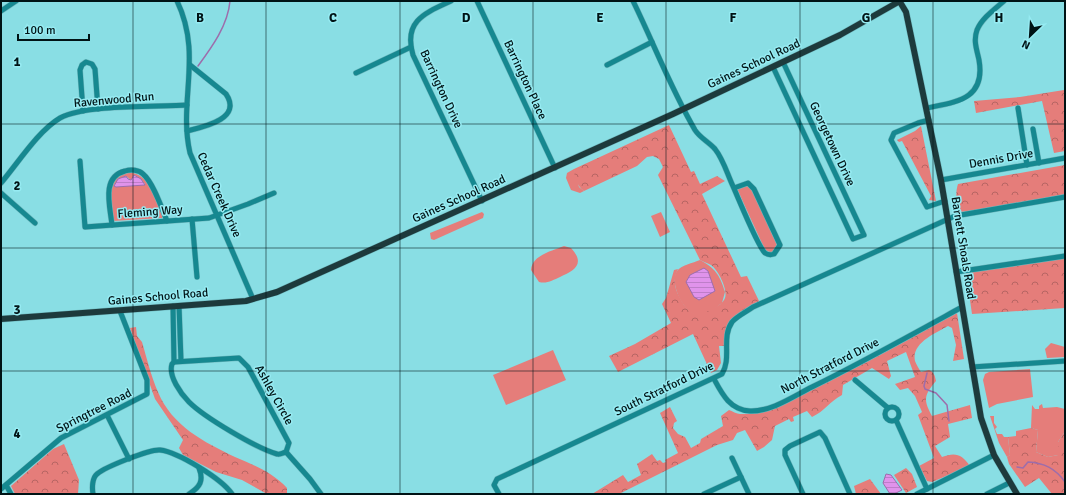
<svg xmlns="http://www.w3.org/2000/svg" width="1066" height="495" viewBox="0 0 1066 495" font-family="Signika,sans-serif">
	<style>
		.green { fill: #e57d7a; fill-rule: evenodd }
		.forest { fill: url(#forest-crowns) }
		.water { fill: url(#water-rules); stroke: #9d6dab }
		.lines { fill: none; stroke-linecap: round; stroke-linejoin: round }
		.stream { stroke: #9d6dab; stroke-width: 1.5 }
		.minor-casing { stroke: #70b9bf; stroke-width: 6 }
		.major-casing { stroke: #70b9bf; stroke-width: 7 }
		.minor { stroke: #168890; stroke-width: 5 }
		.major { stroke: #1d3a3c; stroke-width: 6 }
		.grid { fill: none; stroke: #001315; stroke-width: 1; stroke-opacity: 0.55 }
		.labels { text-anchor: middle; dominant-baseline: central; stroke-width: 3; stroke-linejoin: round; paint-order: stroke }
		.street-label { font-size: 12px; fill: #001315; stroke: #96ebf2 }
		.grid-label { font-size: 13px; text-anchor: middle; font-weight: bold; fill: #001315; stroke: #96ebf2; stroke-width: 3; stroke-linejoin: round; paint-order: stroke }
	</style>
	<defs>
		<pattern id="forest-crowns" width="20" height="18" patternUnits="userSpaceOnUse"><rect width="20" height="18" fill="#e57d7a"/><path d="M2 6a3 3 0 1 1 6 0M12 15a3 3 0 1 1 6 0" fill="none" stroke="#b76563"/></pattern>
		<pattern id="water-rules" width="6" height="5" patternUnits="userSpaceOnUse"><rect width="6" height="5" fill="#e093eb"/><path d="M0 2.5h6" fill="none" stroke="#be7ec9"/></pattern>
	</defs>
	<rect width="100%" height="100%" fill="#89dee4"/>
	<g class="green">
		<path d="M 574,169 L 579,187 L 584,191 L 580,193 L 571,190 L 566,178 L 567,173 Z"/>
		<path d="M 125,172 C 150,172 154,196 163,215 L 162,218 L 113,221 C 111,203 105,181 125,172 ZM 135,175 L 141,179 L 145,184 L 116,187 L 114,185 L 118,179 L 126,176 L 131,180 Z"/>
		<path d="M 745,185 L 751,187 L 778,247 L 771,254 L 765,250 L 738,191 L 738,188 Z"/>
		<path d="M 482,212 L 484,214 L 483,218 L 434,240 L 431,239 L 430,233 Z"/>
		<path d="M 661,212 L 670,232 L 660,237 L 651,216 Z"/>
		<path d="M 564,246 L 571,248 C 586,264 574,271 560,277 C 553,280 547,284 539,282 L 531,270 C 532,255 552,251 564,246 Z"/>
		<path d="M 700,260 C 715,268 720,275 725,292 L 722,303 C 716,308 705,316 697,315 C 683,313 669,282 677,271 C 681,265 693,263 700,260 Z"/>
		<path d="M 1051,343 L 1065,347 L 1065,357 L 1047,358 L 1045,349 Z"/>
		<path d="M 553,350 L 566,380 L 506,405 L 493,375 Z"/>
		<path d="M 1030,369 L 1033,397 L 997,404 L 989,408 L 983,380 L 985,374 L 989,372 Z"/>
		<path d="M 1042,404 L 1043,408 L 1057,407 L 1065,409 L 1065,431 L 1058,442 L 1058,455 L 1048,457 L 1036,452 L 1038,430 L 1031,428 L 1032,405 L 1035,409 L 1039,409 L 1039,406 Z"/>
		<path d="M 990,416 L 994,416 L 994,423 L 997,427 L 995,429 L 997,434 L 1002,434 L 1004,437 L 1008,437 L 1010,455 L 1007,457 L 999,443 Z"/>
	</g>
	<g class="forest">
		<path d="M 1065,87 L 1065,151 L 1054,153 L 1042,101 L 976,113 L 974,101 L 1020,97 L 1064,90 Z"/>
		<path d="M 669,125 L 691,172 L 694,171 L 700,184 L 717,176 L 725,181 L 702,194 L 741,277 L 747,276 L 760,303 C 737,312 725,319 724,346 L 719,346 L 721,363 L 717,370 L 711,373 L 693,334 L 618,372 L 609,356 L 635,344 L 671,323 L 662,304 L 666,298 L 674,270 L 678,269 C 673,279 674,288 680,298 C 689,315 696,318 714,308 C 718,306 723,303 725,298 C 728,289 718,270 711,265 C 708,263 703,262 700,260 L 658,175 L 663,167 L 659,159 L 653,156 L 647,157 L 637,166 L 584,191 C 577,186 574,177 574,169 Z"/>
		<path d="M 921,126 L 936,201 L 929,200 L 931,196 L 902,141 L 899,142 L 897,140 L 915,131 Z"/>
		<path d="M 1065,165 L 1065,196 L 962,212 C 956,204 955,193 958,184 Z"/>
		<path d="M 1065,258 L 1065,308 L 972,314 L 966,273 Z"/>
		<path d="M 957,313 L 964,359 L 953,361 L 956,345 L 952,328 L 948,326 C 936,333 911,343 915,361 C 916,364 919,369 921,372 L 929,370 C 934,372 935,376 936,381 C 924,395 923,400 932,416 L 970,405 L 972,418 L 948,424 L 950,437 L 935,446 L 942,457 C 955,452 962,454 970,466 L 932,482 L 927,481 L 919,466 L 934,458 L 918,415 L 922,412 L 915,396 L 908,388 L 900,390 L 895,384 L 915,377 L 906,352 L 887,361 L 891,376 L 889,379 L 872,368 L 843,385 L 842,395 C 830,401 825,411 812,417 L 807,411 L 793,417 L 794,421 L 791,422 L 789,419 L 775,426 L 772,440 L 764,447 L 757,451 L 745,430 L 737,433 L 733,440 L 717,445 L 619,494 L 592,494 L 623,475 L 628,482 L 641,475 L 637,464 L 652,454 L 657,461 L 660,460 L 663,463 L 666,462 L 665,460 L 678,453 L 660,413 L 670,407 L 677,421 L 674,423 L 673,428 L 678,434 L 685,437 L 691,448 L 700,443 L 701,439 L 723,426 L 721,416 L 729,410 C 732,411 737,414 740,414 C 756,415 772,406 786,400 C 846,376 900,343 957,313 Z"/>
		<path d="M 136,327 L 137,336 L 142,342 C 147,359 151,376 158,392 C 172,426 204,442 235,457 C 254,465 273,473 287,488 L 287,494 L 267,494 L 242,480 L 216,472 L 183,455 L 179,448 L 183,440 L 155,399 L 130,328 Z"/>
		<path d="M 1031,428 L 1038,430 L 1036,452 L 1048,457 L 1058,455 L 1058,442 L 1065,431 L 1065,494 L 1052,494 L 1039,478 L 1025,487 L 1009,464 L 1007,457 L 1010,455 L 1008,437 L 1016,436 L 1016,431 Z"/>
		<path d="M 64,444 L 79,480 L 78,494 L 15,494 L 11,486 L 53,449 Z"/>
		<path d="M 906,468 L 912,474 L 917,487 L 906,493 L 894,475 Z"/>
		<path d="M 870,479 L 881,494 L 856,494 L 854,486 Z"/>
	</g>
	<g class="water">
		<path d="M 134,175 L 141,179 L 145,185 L 116,187 L 114,186 L 118,179 L 126,176 L 128,179 L 131,180 Z"/>
		<path d="M 704,268 L 708,271 L 715,291 L 699,300 L 694,297 L 686,282 L 690,275 Z"/>
		<path d="M 886,474 L 891,475 L 902,490 L 894,494 L 890,494 L 883,483 Z"/>
	</g>
	<g class="lines">
		<g class="stream">
			<path d="M 198,66 C 212,47 228,25 230,1"/>
			<path d="M 927,373 L 924,386 L 925,389 L 936,393 L 947,405 L 949,421"/>
			<path d="M 1017,467 L 1023,468 L 1028,462 C 1044,463 1055,468 1065,482"/>
		</g>
		<g class="minor-casing">
			<g id="minor">
				<path d="M 177,1 C 203,55 178,101 190,153 L 253,299"/>
				<path d="M 451,1 C 425,13 403,21 413,55 L 482,201"/>
				<path d="M 477,1 L 555,168"/>
				<path d="M 633,1 C 654,44 671,89 695,130 C 700,138 709,142 715,149 C 723,159 727,173 732,184 C 738,197 757,245 765,253 C 768,255 771,255 774,254 L 780,245 L 754,189 L 748,183 L 734,188"/>
				<path d="M 1,11 L 16,1"/>
				<path d="M 607,65 L 652,42"/>
				<path d="M 773,67 L 853,239 L 864,235 L 783,62"/>
				<path d="M 356,73 L 411,47"/>
				<path d="M 927,108 C 955,102 986,100 979,60 C 977,50 973,41 977,30 C 982,18 995,9 1004,1"/>
				<path d="M 1018,108 L 1027,165"/>
				<path d="M 83,111 L 80,70 L 82,65 L 86,62 L 92,64 L 95,69 L 98,109"/>
				<path d="M 929,120 L 918,123 L 894,133 L 891,140 L 927,207 L 945,201"/>
				<path d="M 1033,129 L 1039,163"/>
				<path d="M 187,131 C 203,127 243,119 226,94 L 190,65"/>
				<path d="M 80,161 L 85,227 L 209,218 L 248,204 L 274,193"/>
				<path d="M 941,180 L 1065,158"/>
				<path d="M 1,183 C 18,163 38,131 60,118 C 86,104 156,107 187,105"/>
				<path d="M 1,193 L 35,223"/>
				<path d="M 192,219 L 197,277"/>
				<path d="M 112,225 C 110,206 101,177 125,171 C 131,169 139,170 143,174 C 153,182 162,209 167,221"/>
				<path d="M 956,272 L 1065,256"/>
				<path d="M 173,306 L 174,362"/>
				<path d="M 179,306 L 181,361"/>
				<path d="M 239,358 L 248,367 L 289,443 L 286,452 C 282,453 280,455 277,454 C 256,448 204,417 189,402 C 181,394 168,376 172,364 L 174,362 Z"/>
				<path d="M 972,367 L 1065,361"/>
				<path d="M 714,379 C 722,394 730,410 750,411 C 771,412 794,396 812,387 C 863,362 913,334 962,307"/>
				<path d="M 855,380 L 888,408"/>
				<circle cx="892" cy="414" r="7"/>
				<path d="M 107,415 L 129,459"/>
				<path d="M 896,420 L 927,489"/>
				<path d="M 286,452 L 310,479 L 321,494"/>
				<path d="M 732,458 L 749,494"/>
				<path d="M 6,485 L 11,494"/>
				<path d="M 1,489 L 61,438 L 147,394 L 147,380 L 120,311"/>
				<path d="M 93,494 C 92,488 92,478 97,474 C 105,467 150,449 160,450 C 178,452 222,479 232,494"/>
				<path d="M 189,494 C 200,487 204,481 199,468"/>
				<path d="M 499,494 L 494,485 L 497,479 L 722,374 C 732,358 721,338 732,322 C 737,316 746,312 753,307 L 955,216 L 1065,197"/>
				<path d="M 704,494 L 741,477"/>
				<path d="M 803,494 L 785,455 L 785,450 L 790,446 L 820,432 L 825,438 L 850,494"/>
				<path d="M 917,494 L 994,455"/>
				<path d="M 987,494 L 1009,483"/>
			</g>
		</g>
		<g class="major-casing">
			<g id="major">
				<path d="M 900,2 L 906,12 L 941,180 L 981,418 L 994,455 L 1017,494"/>
				<path d="M 1,319 L 246,301 L 277,292 L 673,114 L 840,35 L 900,1"/>
			</g>
		</g>
		<use href="#minor" class="minor"/>
		<use href="#major" class="major"/>
	</g>
	<path class="grid" d="M 133,1 L 133,494M 266,1 L 266,494M 400,1 L 400,494M 533,1 L 533,494M 666,1 L 666,494M 800,1 L 800,494M 933,1 L 933,494M 1,124 L 1065,124M 1,248 L 1065,248M 1,371 L 1065,371"/>
	<g class="labels">
		<g class="street-label">
			<text transform="translate(754 64) rotate(-25)">Gaines School Road</text>
			<text transform="translate(525 80) rotate(65)">Barrington Place</text>
			<text transform="translate(441 89) rotate(65)">Barrington Drive</text>
			<text transform="translate(114 100) rotate(-5)">Ravenwood Run</text>
			<text transform="translate(832 144) rotate(65)">Georgetown Drive</text>
			<text transform="translate(1001 159) rotate(-10)">Dennis Drive</text>
			<text transform="translate(219 195) rotate(66)">Cedar Creek Drive</text>
			<text transform="translate(459 199) rotate(-24)">Gaines School Road</text>
			<text transform="translate(150 212) rotate(-4)">Fleming Way</text>
			<text transform="translate(963 248) rotate(81)">Barnett Shoals Road</text>
			<text transform="translate(158 297) rotate(-5)">Gaines School Road</text>
			<text transform="translate(830 366) rotate(-27)">North Stratford Drive</text>
			<text transform="translate(664 389) rotate(-26)">South Stratford Drive</text>
			<text transform="translate(274 395) rotate(61)">Ashley Circle</text>
			<text transform="translate(94 411) rotate(-27)">Springtree Road</text>
		</g>
	</g>
	<g class="grid-label">
		<text x="200" y="22">B</text>
		<text x="333" y="22">C</text>
		<text x="466" y="22">D</text>
		<text x="600" y="22">E</text>
		<text x="733" y="22">F</text>
		<text x="866" y="22">G</text>
		<text x="999" y="22">H</text>
		<text x="17" y="66">1</text>
		<text x="17" y="190">2</text>
		<text x="17" y="314">3</text>
		<text x="17" y="438">4</text>
	</g>
	<rect width="1066" height="495" fill="none" stroke="#001315" stroke-width="4"/>
	<g transform="translate(1030 36) rotate(205)" stroke="#96ebf2" stroke-width="3" paint-order="stroke">
	<path d="M0-3L7 15L0 10L-7 15Z" fill="#001315"/>
	<text y="-6" font-size="11" font-weight="bold" text-anchor="middle" fill="#001315">N</text>
	</g>
	<path d="M18 34v6h71v-6" fill="none" stroke="#001315" stroke-width="2"/>
	<text x="24" y="34" font-size="12" fill="#001315" stroke="#96ebf2" stroke-width="3" paint-order="stroke">100 m</text>
</svg>
